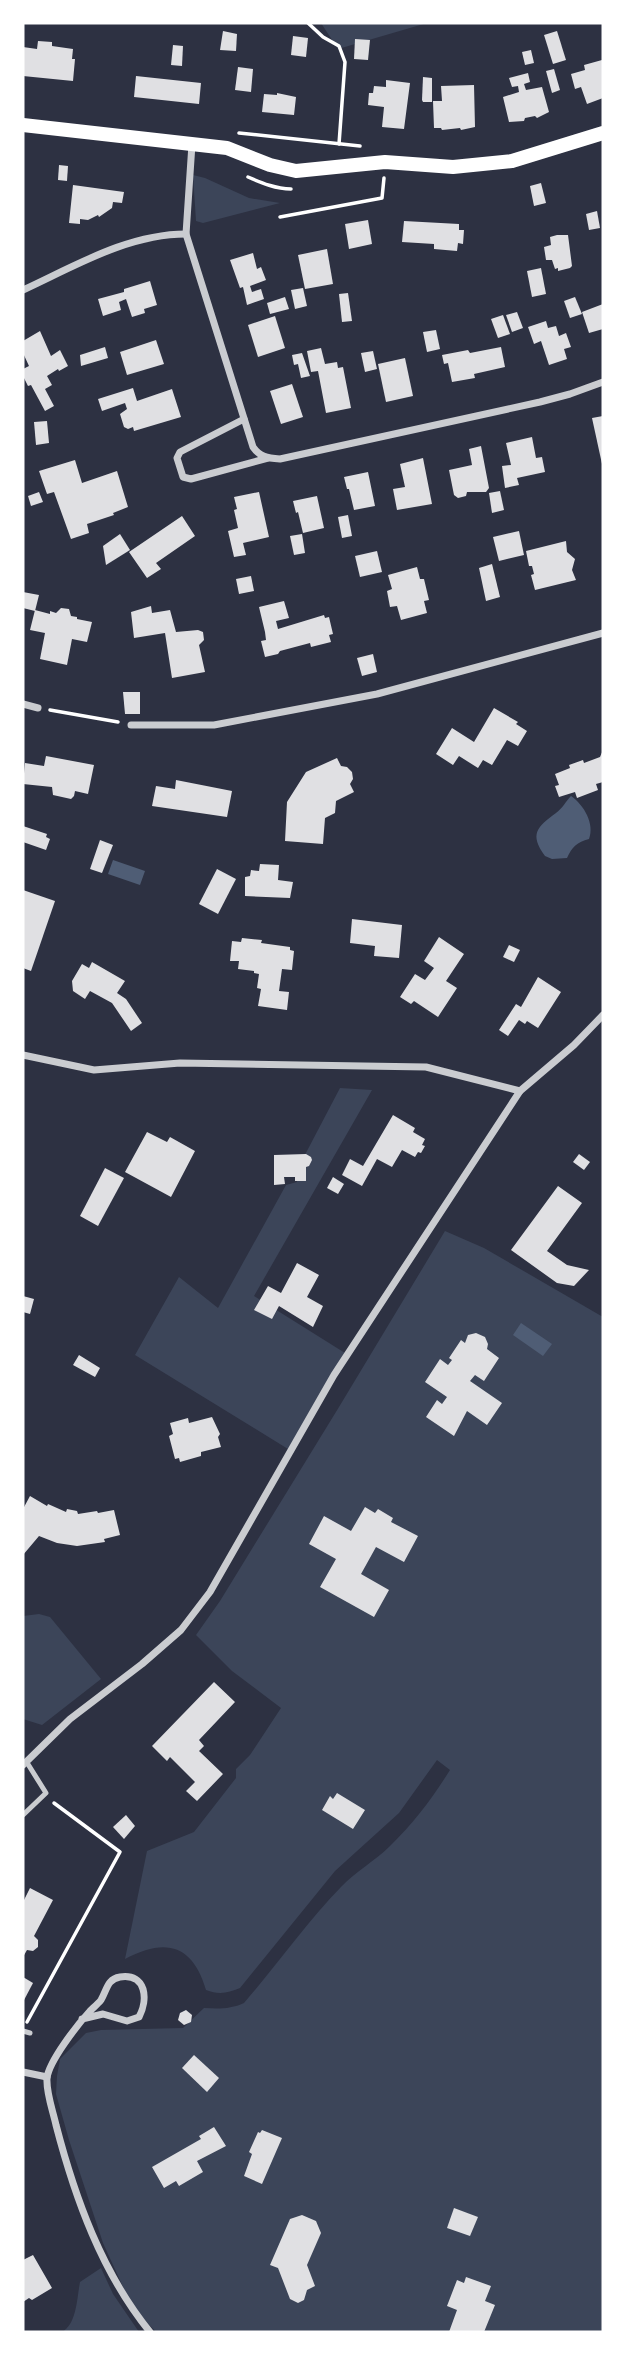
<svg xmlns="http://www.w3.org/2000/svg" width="626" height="2355" viewBox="0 0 626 2355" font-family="'Varela Round',sans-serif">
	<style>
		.green { fill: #3c4559 }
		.water { fill: #4f5d75 }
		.building { fill: #e0e0e3 }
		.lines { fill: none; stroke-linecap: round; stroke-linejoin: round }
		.path { stroke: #fff; stroke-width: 3.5 }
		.service { stroke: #caccd0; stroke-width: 5 }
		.minor { stroke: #caccd0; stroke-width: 7 }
		.secondary { stroke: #fff; stroke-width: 14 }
	</style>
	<rect width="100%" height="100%" fill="#2d3142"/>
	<g class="green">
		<path d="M 321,23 L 427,23 L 338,49 Z"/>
		<path d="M 193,175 L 205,178 L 249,198 L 280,203 L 203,223 L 196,221 Z"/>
		<path d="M 340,1088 L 372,1090 L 254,1296 L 345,1353 L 288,1449 L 135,1355 L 179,1277 L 218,1308 L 286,1185 L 297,1182 L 297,1170 Z"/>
		<path d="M 445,1231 L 484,1248 L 603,1317 L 603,2332 L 156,2332 L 136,2311 L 124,2289 L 103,2243 L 69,2140 L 56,2094 L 57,2076 L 60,2059 L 86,2033 L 101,2030 L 183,2028 L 204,2008 C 219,2009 231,2009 244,2003 C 277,1965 306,1923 341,1887 C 356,1871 375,1861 390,1846 C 414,1823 433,1797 450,1770 L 437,1760 L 399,1813 L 335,1871 L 240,1988 C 228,1993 219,1995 206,1990 C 193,1945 166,1937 125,1959 L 147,1851 L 194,1832 L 236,1778 L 236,1769 L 250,1755 L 281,1708 L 232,1671 L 196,1635 L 220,1601 L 339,1407 Z"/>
		<path d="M 39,1614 L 50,1617 L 101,1679 L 42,1725 L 23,1719 L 23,1616 Z"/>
		<path d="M 101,2268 L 113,2294 L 139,2332 L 62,2332 C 77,2324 77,2297 80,2282 Z"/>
	</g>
	<g class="water">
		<path d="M 571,796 C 584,805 595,824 589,839 C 577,842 572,847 567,858 L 552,859 L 545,856 C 529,834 537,827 556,813 C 562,809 566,801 571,796 Z"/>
		<path d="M 113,860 L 145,871 L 140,885 L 108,874 Z"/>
		<path d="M 521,1323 L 552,1344 L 543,1356 L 513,1335 Z"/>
	</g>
	<g class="building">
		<path d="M 223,31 L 237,34 L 236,51 L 220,50 Z"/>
		<path d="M 557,31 L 566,60 L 553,64 L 544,35 Z"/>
		<path d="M 293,36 L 308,38 L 306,57 L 291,55 Z"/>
		<path d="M 355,39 L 370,40 L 368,60 L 354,59 Z"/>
		<path d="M 38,41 L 52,42 L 52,46 L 73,49 L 72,59 L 75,59 L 73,81 L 23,76 L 23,47 L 37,49 Z"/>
		<path d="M 173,45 L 183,46 L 182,66 L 171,65 Z"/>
		<path d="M 531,50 L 534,63 L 525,65 L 522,52 Z"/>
		<path d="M 602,60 L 603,98 L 587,104 L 581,87 L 575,89 L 571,74 L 585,70 L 584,65 Z"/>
		<path d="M 238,67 L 253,69 L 251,92 L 235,90 Z"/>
		<path d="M 554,69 L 560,90 L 552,93 L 546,71 Z"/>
		<path d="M 528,73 L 530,82 L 524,84 L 526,90 L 542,87 L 549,112 L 537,118 L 535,116 L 525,118 L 524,121 L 509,122 L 503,97 L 519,92 L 518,86 L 512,87 L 509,78 Z"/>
		<path d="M 136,76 L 201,83 L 199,104 L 134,97 Z"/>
		<path d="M 423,77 L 432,78 L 432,102 L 423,102 L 422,100 Z"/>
		<path d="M 386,80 L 410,83 L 404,129 L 382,127 L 384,107 L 368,105 L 369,93 L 373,93 L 374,86 L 386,87 Z"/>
		<path d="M 474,85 L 475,127 L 461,130 L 460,128 L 442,130 L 441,128 L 434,128 L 433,101 L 442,101 L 441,86 Z"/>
		<path d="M 277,93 L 296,97 L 294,115 L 262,112 L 264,94 L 277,95 Z"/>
		<path d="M 59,165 L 68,166 L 67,181 L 58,180 Z"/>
		<path d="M 541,183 L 546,203 L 534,206 L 530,186 Z"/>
		<path d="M 73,185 L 124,192 L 122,203 L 113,202 L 112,208 L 99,217 L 98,215 L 88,220 L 80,219 L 80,224 L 69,223 Z"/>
		<path d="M 597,211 L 600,228 L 589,230 L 586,214 Z"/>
		<path d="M 368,220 L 372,244 L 349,249 L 345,224 Z"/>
		<path d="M 404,221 L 459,224 L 459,230 L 464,230 L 463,244 L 458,243 L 457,251 L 434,249 L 434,244 L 402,242 Z"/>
		<path d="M 557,235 L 568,235 L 572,266 L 570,268 L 558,271 L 558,268 L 555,269 L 552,260 L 546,260 L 544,247 L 551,245 L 550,237 Z"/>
		<path d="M 327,249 L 333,284 L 305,289 L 298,255 Z"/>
		<path d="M 253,253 L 257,269 L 261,267 L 266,280 L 250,286 L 252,292 L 261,289 L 264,299 L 247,305 L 243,287 L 240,288 L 230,260 Z"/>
		<path d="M 541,268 L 546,294 L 532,297 L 527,271 Z"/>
		<path d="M 150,281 L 157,305 L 144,309 L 145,313 L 132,317 L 126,299 L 119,302 L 121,310 L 103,316 L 98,299 L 124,292 L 124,289 Z"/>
		<path d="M 303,288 L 307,306 L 295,309 L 291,290 Z"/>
		<path d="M 348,293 L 352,321 L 342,322 L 339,294 Z"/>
		<path d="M 285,297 L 289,309 L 270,314 L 267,303 Z"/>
		<path d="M 575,297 L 582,314 L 570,318 L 564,301 Z"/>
		<path d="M 603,304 L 603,329 L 589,333 L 582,312 Z"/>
		<path d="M 517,312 L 523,328 L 512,332 L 506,315 Z"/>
		<path d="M 503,315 L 510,334 L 498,338 L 491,319 Z"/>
		<path d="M 275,316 L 285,348 L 258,357 L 248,325 Z"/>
		<path d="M 546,321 L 548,328 L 556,326 L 559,336 L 566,333 L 571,347 L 564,349 L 567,359 L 549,365 L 541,341 L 534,344 L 528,327 Z"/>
		<path d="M 436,330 L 440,349 L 427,352 L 423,332 Z"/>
		<path d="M 40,331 L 51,356 L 60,350 L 68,366 L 59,371 L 58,369 L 47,376 L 52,385 L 45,389 L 54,406 L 45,411 L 31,385 L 28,386 L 23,376 L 23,369 L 29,366 L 23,353 L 23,341 Z"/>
		<path d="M 156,340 L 164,364 L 127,375 L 120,352 Z"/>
		<path d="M 105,347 L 108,358 L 81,366 L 80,355 Z"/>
		<path d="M 501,347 L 505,367 L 474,374 L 475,378 L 452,382 L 448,363 L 444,364 L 442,355 L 468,350 L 470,353 Z"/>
		<path d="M 321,348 L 325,364 L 337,362 L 338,368 L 343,367 L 351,408 L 326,413 L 318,371 L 311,372 L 307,351 Z"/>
		<path d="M 373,351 L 377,369 L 365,372 L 361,353 Z"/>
		<path d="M 302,353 L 310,376 L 301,378 L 298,364 L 294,365 L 292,355 Z"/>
		<path d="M 405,358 L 413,396 L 386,402 L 378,364 Z"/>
		<path d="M 292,384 L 303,417 L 281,424 L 270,391 Z"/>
		<path d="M 133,388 L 137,401 L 172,389 L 181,417 L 134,431 L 133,427 L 128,429 L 124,427 L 120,414 L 127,409 L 125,403 L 102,411 L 98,399 Z"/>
		<path d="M 603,416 L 603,464 L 602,464 L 592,418 Z"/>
		<path d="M 47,421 L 49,443 L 36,445 L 34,422 Z"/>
		<path d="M 532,437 L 536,458 L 542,457 L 545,472 L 517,478 L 519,485 L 505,488 L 502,466 L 511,465 L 506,443 Z"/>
		<path d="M 481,446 L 489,488 L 486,492 L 467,492 L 466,496 L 458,498 L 454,495 L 449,470 L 472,465 L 469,449 Z"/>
		<path d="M 423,458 L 432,504 L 397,510 L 393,489 L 405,487 L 400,464 Z"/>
		<path d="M 75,460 L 82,483 L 117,471 L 128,507 L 113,513 L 114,515 L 87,524 L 89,533 L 71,539 L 54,492 L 47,494 L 39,471 Z"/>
		<path d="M 368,472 L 375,506 L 354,510 L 349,489 L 347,489 L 344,477 Z"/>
		<path d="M 500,491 L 504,510 L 492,513 L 489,493 Z"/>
		<path d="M 39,492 L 43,502 L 31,506 L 28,496 Z"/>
		<path d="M 259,492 L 269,537 L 243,543 L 246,555 L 234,557 L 228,531 L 238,528 L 234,510 L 237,509 L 234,497 Z"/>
		<path d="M 317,496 L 324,528 L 303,533 L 298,512 L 296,513 L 293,501 Z"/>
		<path d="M 348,515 L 352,536 L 342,538 L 338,517 Z"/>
		<path d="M 182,516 L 195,536 L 156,563 L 161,569 L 147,578 L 129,552 Z"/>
		<path d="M 519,531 L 524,555 L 499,561 L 493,537 Z"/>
		<path d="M 120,534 L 130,550 L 106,565 L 103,546 Z"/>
		<path d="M 302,534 L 305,553 L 294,555 L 290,536 Z"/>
		<path d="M 566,541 L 567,552 L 575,559 L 572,570 L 576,580 L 535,590 L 531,575 L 534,574 L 532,566 L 529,566 L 526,551 Z"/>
		<path d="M 377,551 L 382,572 L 360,577 L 355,556 Z"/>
		<path d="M 492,564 L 500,597 L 486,601 L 479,568 Z"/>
		<path d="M 417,567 L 420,579 L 424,579 L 429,600 L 424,601 L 427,613 L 401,620 L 397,606 L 390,607 L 387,591 L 392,589 L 388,575 Z"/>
		<path d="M 251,576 L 254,591 L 239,594 L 236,579 Z"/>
		<path d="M 23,592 L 39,595 L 35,611 L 23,608 Z"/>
		<path d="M 284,601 L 289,618 L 276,621 L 278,629 L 324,615 L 325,618 L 329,617 L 333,634 L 329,635 L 331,642 L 311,647 L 310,643 L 280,651 L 278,654 L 265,657 L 261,641 L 266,640 L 265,632 L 259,607 Z"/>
		<path d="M 151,606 L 152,613 L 170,610 L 176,632 L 198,630 L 203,632 L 204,640 L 199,645 L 205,672 L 172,678 L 165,633 L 134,638 L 131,612 Z"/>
		<path d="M 61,608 L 69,609 L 71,616 L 77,617 L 77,619 L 92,622 L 87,642 L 72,639 L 67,665 L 40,659 L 45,633 L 30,630 L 35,610 L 50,614 L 50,611 L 56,613 Z"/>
		<path d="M 373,654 L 377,672 L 362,676 L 357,658 Z"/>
		<path d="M 123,692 L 140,692 L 140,714 L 125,714 Z"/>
		<path d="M 494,708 L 518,722 L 516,724 L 527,731 L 518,746 L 507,740 L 492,765 L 483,760 L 478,768 L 459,756 L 453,765 L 436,754 L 452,728 L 474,742 Z"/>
		<path d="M 603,750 L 603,782 L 596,784 L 598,790 L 577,798 L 575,792 L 559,797 L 555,786 L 559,785 L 555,774 L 570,768 L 569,765 L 583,760 L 584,763 L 600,757 Z"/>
		<path d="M 46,756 L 94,765 L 88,794 L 75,791 L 74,796 L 71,799 L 53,795 L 52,787 L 23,784 L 25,763 L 44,766 Z"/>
		<path d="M 337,758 L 341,766 L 347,767 L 352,772 L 353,779 L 350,784 L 354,792 L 336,801 L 335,813 L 325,818 L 323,844 L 285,841 L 287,802 L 306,772 Z"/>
		<path d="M 176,780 L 232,791 L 227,817 L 152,806 L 156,786 L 175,789 Z"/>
		<path d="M 23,826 L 47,834 L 46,837 L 50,839 L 46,850 L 23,842 Z"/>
		<path d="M 100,840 L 113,845 L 102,873 L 90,869 Z"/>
		<path d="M 260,864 L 279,865 L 278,880 L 293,882 L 290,898 L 245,896 L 245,877 L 250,876 L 251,870 L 259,871 Z"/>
		<path d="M 217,869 L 236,879 L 218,914 L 199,904 Z"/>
		<path d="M 23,890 L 55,901 L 31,971 L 23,968 Z"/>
		<path d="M 352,919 L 402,925 L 399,958 L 374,956 L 375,946 L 350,943 Z"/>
		<path d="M 439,937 L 464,954 L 446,981 L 457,988 L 438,1017 L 414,1001 L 411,1004 L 400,997 L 415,974 L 425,980 L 434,968 L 424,961 Z"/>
		<path d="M 242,938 L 262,940 L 261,943 L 290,947 L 290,950 L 294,951 L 292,970 L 282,969 L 279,991 L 289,992 L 287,1010 L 258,1006 L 261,989 L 257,988 L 259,974 L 254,973 L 254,971 L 238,969 L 239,961 L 230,961 L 232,941 L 241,942 Z"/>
		<path d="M 509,945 L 520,950 L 514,962 L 503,957 Z"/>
		<path d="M 92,962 L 125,981 L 117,993 L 126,999 L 142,1023 L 131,1031 L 112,1003 L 90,991 L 85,999 L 73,991 L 72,981 L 82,964 L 89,968 Z"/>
		<path d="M 538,977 L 561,992 L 538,1028 L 527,1021 L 525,1024 L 519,1020 L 508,1036 L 499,1030 L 516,1004 L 521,1007 Z"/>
		<path d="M 393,1115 L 415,1128 L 413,1132 L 425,1139 L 422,1145 L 425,1146 L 421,1153 L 418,1152 L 415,1157 L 402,1150 L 392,1167 L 377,1159 L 362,1186 L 342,1175 L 350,1159 L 363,1166 Z"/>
		<path d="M 147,1132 L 167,1142 L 170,1137 L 195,1151 L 171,1197 L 125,1172 Z"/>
		<path d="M 306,1154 L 311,1157 L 312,1160 L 309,1166 L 306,1167 L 306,1181 L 295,1181 L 295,1177 L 284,1177 L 285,1184 L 274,1185 L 274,1155 Z"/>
		<path d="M 579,1154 L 590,1162 L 584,1170 L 573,1162 Z"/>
		<path d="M 105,1168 L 124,1178 L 98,1226 L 80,1216 Z"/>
		<path d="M 333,1177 L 344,1184 L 338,1194 L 327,1188 Z"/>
		<path d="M 558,1186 L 582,1203 L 547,1251 L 567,1265 L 589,1270 L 574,1286 L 557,1283 L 511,1250 Z"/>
		<path d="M 297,1263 L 319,1275 L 307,1297 L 323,1306 L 313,1327 L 279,1306 L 272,1319 L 254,1310 L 268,1286 L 281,1293 Z"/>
		<path d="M 23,1296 L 34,1299 L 30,1314 L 23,1312 Z"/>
		<path d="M 476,1333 L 485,1337 L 488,1344 L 487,1349 L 499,1358 L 484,1381 L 475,1375 L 470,1381 L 502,1403 L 487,1425 L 467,1411 L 454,1436 L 426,1417 L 437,1400 L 442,1404 L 447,1397 L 425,1382 L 440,1359 L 448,1365 L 452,1360 L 449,1358 L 461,1340 L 465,1343 L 468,1335 Z"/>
		<path d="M 79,1355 L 100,1368 L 95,1377 L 73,1365 Z"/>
		<path d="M 212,1417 L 220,1434 L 218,1437 L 221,1447 L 201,1452 L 201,1456 L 180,1462 L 179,1458 L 175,1459 L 169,1436 L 173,1434 L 170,1423 L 188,1418 L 189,1423 Z"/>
		<path d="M 30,1496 L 47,1506 L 48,1504 L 66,1512 L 67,1509 L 77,1511 L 78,1514 L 97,1511 L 98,1513 L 114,1510 L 120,1535 L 104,1539 L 105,1542 L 77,1546 L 57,1543 L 39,1536 L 23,1555 L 23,1509 Z"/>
		<path d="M 365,1507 L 375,1513 L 378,1509 L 393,1518 L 391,1522 L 418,1536 L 404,1562 L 376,1547 L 361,1574 L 389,1590 L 374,1617 L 320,1587 L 336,1559 L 309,1544 L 324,1516 L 351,1531 Z"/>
		<path d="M 214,1682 L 235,1702 L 199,1740 L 204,1746 L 199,1751 L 223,1774 L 197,1801 L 186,1791 L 195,1782 L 170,1757 L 167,1761 L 152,1746 Z"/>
		<path d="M 337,1793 L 365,1810 L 353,1829 L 322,1810 L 330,1796 L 333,1799 Z"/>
		<path d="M 126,1815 L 135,1826 L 124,1839 L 113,1827 Z"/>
		<path d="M 30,1888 L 53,1900 L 34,1936 L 38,1940 L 38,1947 L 33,1951 L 27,1950 L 23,1957 L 23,1902 Z"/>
		<path d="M 23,1977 L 33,1983 L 23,2002 Z"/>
		<path d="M 186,2010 L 192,2015 L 191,2022 L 184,2025 L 178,2020 L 180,2013 Z"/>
		<path d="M 194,2055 L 219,2078 L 207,2092 L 182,2068 Z"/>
		<path d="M 214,2127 L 226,2146 L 197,2161 L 203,2172 L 179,2186 L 176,2181 L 164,2188 L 152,2167 L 201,2139 L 199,2136 Z"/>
		<path d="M 262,2130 L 282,2138 L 262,2184 L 244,2176 L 252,2154 L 249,2152 L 258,2132 L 260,2133 Z"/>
		<path d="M 454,2208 L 478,2217 L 470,2236 L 447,2228 Z"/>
		<path d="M 302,2215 L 316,2221 L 321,2233 L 307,2265 L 315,2286 L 307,2290 L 304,2300 L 298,2303 L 290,2299 L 278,2268 L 270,2265 L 290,2219 Z"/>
		<path d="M 33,2255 L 52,2288 L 32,2300 L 29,2298 L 23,2302 L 23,2260 Z"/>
		<path d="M 466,2277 L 491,2286 L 485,2301 L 495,2305 L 484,2332 L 449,2332 L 457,2310 L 447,2306 L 457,2280 L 464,2283 Z"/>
	</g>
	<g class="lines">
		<g class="path">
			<path d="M 308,23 L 323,37 L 339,46 L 345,62 L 339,144"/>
			<path d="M 239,133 L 360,146"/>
			<path d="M 248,177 C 262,183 276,189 291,189"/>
			<path d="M 280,217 L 382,198 L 384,178"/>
			<path d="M 50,710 L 118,722"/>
			<path d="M 27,2022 L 120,1852 L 54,1803"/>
		</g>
		<g class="service">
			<path d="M 23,1815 L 46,1793 L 26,1761"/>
			<path d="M 23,2031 L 30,2033"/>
		</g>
		<g class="minor">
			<path d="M 192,144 L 186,234 L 253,447 C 260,457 267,458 280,459 L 540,402 L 570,394 L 603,382"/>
			<path d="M 23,290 C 75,266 128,234 186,234"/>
			<path d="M 244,419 L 180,452 L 177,458 L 183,477 L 191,479 L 268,458"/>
			<path d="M 23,704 L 38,708"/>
			<path d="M 131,725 L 214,725 L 377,694 L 603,633"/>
			<path d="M 23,1055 L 94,1070 L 180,1063 L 426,1067 L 520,1091"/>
			<path d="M 23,1765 L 70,1719 L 142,1664 L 181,1630 L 210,1592 L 334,1375 L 520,1091 L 574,1045 L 603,1015"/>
			<path d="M 82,2019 L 103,2014 L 127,2021 L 139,2017 C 148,2000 147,1973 120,1977 C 107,1979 107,1990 101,2000 C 98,2004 93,2008 90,2011 C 78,2024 49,2061 47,2078 C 46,2093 53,2111 56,2125 C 75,2198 102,2273 150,2332"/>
			<path d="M 23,2072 L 47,2077"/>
		</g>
		<path class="secondary" d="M 23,125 L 227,148 L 270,165 L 296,171 L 385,162 L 453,167 L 512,161 L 603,133"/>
	</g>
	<rect width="626" height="2355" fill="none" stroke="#ffffff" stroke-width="49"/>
</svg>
